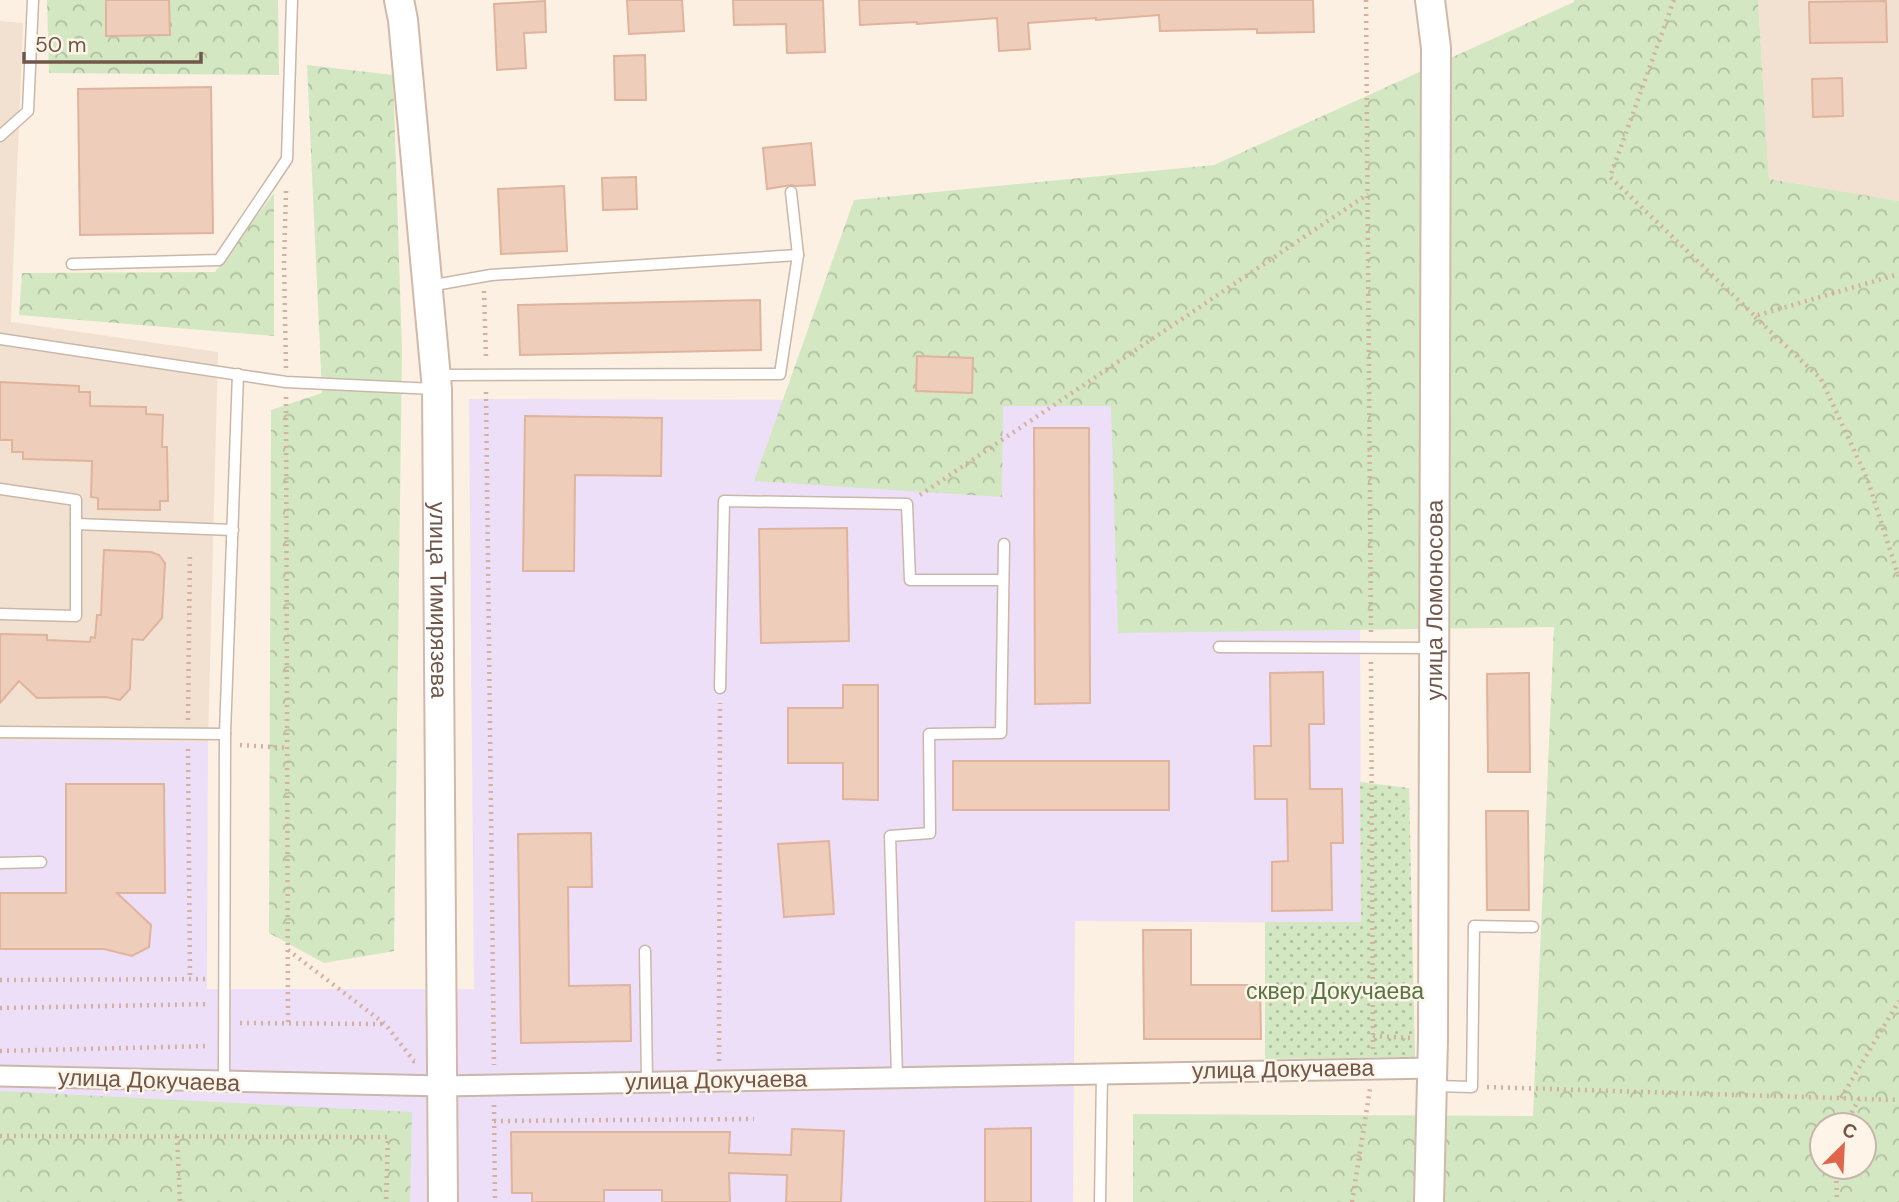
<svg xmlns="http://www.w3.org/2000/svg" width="1899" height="1202" viewBox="0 0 1899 1202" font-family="'DM Sans',sans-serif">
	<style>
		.residential { fill: #f2e1d1 }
		.education { fill: #eddff7 }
		.forest { fill: url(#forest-crowns); fill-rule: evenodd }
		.park { fill: url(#park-dots) }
		.building { fill: #efcdbb; stroke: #e0b39c; stroke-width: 2 }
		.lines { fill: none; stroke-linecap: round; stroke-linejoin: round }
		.lane-casing { stroke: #cbb7a9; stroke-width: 13 }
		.street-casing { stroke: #cbb7a9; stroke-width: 23 }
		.secondary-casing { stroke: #d0b9aa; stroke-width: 32 }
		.path { stroke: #d3b09f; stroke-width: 4.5; stroke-dasharray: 2 5; stroke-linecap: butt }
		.lane { stroke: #fff; stroke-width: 10 }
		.street { stroke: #fff; stroke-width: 19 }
		.secondary { stroke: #fff; stroke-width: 28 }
		.labels { text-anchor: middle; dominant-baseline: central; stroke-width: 5; stroke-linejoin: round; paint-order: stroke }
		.street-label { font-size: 23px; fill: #71564a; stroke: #fef4e8 }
		.park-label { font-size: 23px; fill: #547642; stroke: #fef4e8 }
	</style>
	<defs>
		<pattern id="forest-crowns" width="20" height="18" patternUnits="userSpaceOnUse" patternTransform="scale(1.75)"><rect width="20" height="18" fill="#d3e7c2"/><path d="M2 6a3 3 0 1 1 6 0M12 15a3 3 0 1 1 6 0" fill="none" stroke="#b0bea0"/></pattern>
		<pattern id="park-dots" width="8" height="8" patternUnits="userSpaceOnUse" patternTransform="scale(1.75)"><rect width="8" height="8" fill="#d3e7c2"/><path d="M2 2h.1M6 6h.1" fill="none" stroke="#b0bea0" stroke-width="1.8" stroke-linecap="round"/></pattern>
	</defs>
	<rect width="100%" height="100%" fill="#fbf0e2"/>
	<g class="residential">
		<path d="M 1758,0 L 1899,0 L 1899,201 L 1769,179 Z"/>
		<path d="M 0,21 L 23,23 L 11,322 L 218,352 L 208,742 L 0,740 Z"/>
	</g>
	<path class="education" d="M 469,399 L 1218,401 L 1360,625 L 1361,923 L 1075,921 L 1073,1202 L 0,1202 L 0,740 L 208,742 L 207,989 L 474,989 Z"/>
	<g class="forest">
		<path d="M 47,0 L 278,0 L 279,75 L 49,73 Z"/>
		<path d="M 1574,0 L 1758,0 L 1769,179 L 1899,201 L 1899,1202 L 1133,1202 L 1133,1114 L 1533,1116 L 1554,627 L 1118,633 L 1111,406 L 1003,406 L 1002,497 L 754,481 L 854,200 L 1214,165 L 1574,2 ZM 1822,1125 L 1864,1125 L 1864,1167 L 1822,1167 Z"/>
		<path d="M 307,65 L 393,75 L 402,350 L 394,951 L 324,963 L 269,933 L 271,410 L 322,393 Z"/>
		<path d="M 274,193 L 274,336 L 19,315 L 22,273 L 215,272 Z"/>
		<path d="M 0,1091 L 412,1112 L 410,1202 L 0,1202 Z"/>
	</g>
	<path class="park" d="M 1360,782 L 1409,788 L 1415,1057 L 1265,1059 L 1265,922 L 1361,922 Z"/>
	<g class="building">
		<path d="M 106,0 L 169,0 L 170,35 L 106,36 Z"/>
		<path d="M 627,0 L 682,0 L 684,31 L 629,34 Z"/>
		<path d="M 733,0 L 823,0 L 825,52 L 787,53 L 786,24 L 734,25 Z"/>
		<path d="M 859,0 L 1313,0 L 1314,32 L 1257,33 L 1257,29 L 1160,31 L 1159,15 L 1096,20 L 1096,18 L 1028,23 L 1030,49 L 999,51 L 997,18 L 917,24 L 917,22 L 860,25 Z"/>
		<path d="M 545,1 L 546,32 L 524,33 L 526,68 L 497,70 L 494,4 Z"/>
		<path d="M 1886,1 L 1887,42 L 1810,43 L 1809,2 Z"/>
		<path d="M 645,55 L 646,100 L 615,100 L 614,56 Z"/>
		<path d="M 1842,78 L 1843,116 L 1813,117 L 1812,79 Z"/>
		<path d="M 211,87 L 213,233 L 80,235 L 78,89 Z"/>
		<path d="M 811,143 L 815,185 L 796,186 L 791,185 L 767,189 L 763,148 Z"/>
		<path d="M 636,177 L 637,209 L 603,210 L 602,178 Z"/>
		<path d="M 564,186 L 567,251 L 501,254 L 498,189 Z"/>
		<path d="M 760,300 L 761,350 L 520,355 L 518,305 Z"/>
		<path d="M 917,356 L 973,358 L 972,393 L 916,391 Z"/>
		<path d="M 0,382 L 79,386 L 79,392 L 90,392 L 90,406 L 146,407 L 146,414 L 163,415 L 162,447 L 167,447 L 168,501 L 160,501 L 160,510 L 98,509 L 98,498 L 91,497 L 92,461 L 23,459 L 23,452 L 12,452 L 12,440 L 0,440 Z"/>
		<path d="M 525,416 L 662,418 L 661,476 L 575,475 L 574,571 L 523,571 Z"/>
		<path d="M 1034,428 L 1089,428 L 1090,703 L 1035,704 Z"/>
		<path d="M 847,528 L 849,641 L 761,643 L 759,529 Z"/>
		<path d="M 104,550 L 151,552 L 159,555 L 165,563 L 162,618 L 143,640 L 132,639 L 130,689 L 120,700 L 106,697 L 37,698 L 19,681 L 0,703 L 0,634 L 47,635 L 47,640 L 70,641 L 90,642 L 91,637 L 95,638 L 97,615 L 101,615 Z"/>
		<path d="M 1323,672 L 1324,724 L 1309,724 L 1310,789 L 1342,789 L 1343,843 L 1331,843 L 1332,910 L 1272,911 L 1272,862 L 1288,861 L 1287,799 L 1255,799 L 1254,746 L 1271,746 L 1270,673 Z"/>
		<path d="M 1529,673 L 1530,772 L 1488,772 L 1487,674 Z"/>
		<path d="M 843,685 L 878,685 L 878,800 L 843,799 L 843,763 L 788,763 L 788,708 L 843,708 Z"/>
		<rect x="953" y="761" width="216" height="49"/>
		<path d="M 66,784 L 164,784 L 165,893 L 117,893 L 151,925 L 149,947 L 132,956 L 104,949 L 0,949 L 0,893 L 66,893 Z"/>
		<path d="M 1486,811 L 1528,811 L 1529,910 L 1487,910 Z"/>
		<path d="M 591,833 L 592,887 L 568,887 L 569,986 L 630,985 L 631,1041 L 521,1043 L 518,834 Z"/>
		<path d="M 829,841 L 834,914 L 784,917 L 778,844 Z"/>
		<path d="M 1143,930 L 1191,930 L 1191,985 L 1260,985 L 1261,1039 L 1144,1039 Z"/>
		<path d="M 1031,1128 L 1031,1202 L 985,1202 L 985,1129 Z"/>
		<path d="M 792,1129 L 844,1131 L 841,1202 L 786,1202 L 787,1175 L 729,1173 L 730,1202 L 662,1202 L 662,1190 L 604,1190 L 604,1202 L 532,1202 L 532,1193 L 512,1193 L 511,1132 L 730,1132 L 729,1153 L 791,1155 Z"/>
	</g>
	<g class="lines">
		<g class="lane-casing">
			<g id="lane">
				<path d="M 0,136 L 28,111 L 33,0"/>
				<path d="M 72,264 L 219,260 L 287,159 L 292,0"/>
				<path d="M 429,286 L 491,275 L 798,255 L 791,192"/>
				<path d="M 0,339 L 286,382 L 434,389"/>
				<path d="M 439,375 L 780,374 L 798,255"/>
				<path d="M 0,489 L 76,500 L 76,616 L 0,614"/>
				<path d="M 76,524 L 233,530"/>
				<path d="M 1219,647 L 1432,648"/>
				<path d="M 720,688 L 724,501 L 907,504 L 910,580 L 1003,580"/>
				<path d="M 0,732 L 225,734"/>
				<path d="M 0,863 L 41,862"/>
				<path d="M 645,951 L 647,1081"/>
				<path d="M 897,1076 L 890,836 L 930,833 L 929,734 L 1001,733 L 1004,544"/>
				<path d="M 224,1082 L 225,734 L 238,374"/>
				<path d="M 1433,1086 L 1472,1087 L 1474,926 L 1533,927"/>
				<path d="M 1100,1202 L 1102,1073"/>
			</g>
		</g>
		<g class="street-casing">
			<path id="street" d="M 0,1076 L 443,1086 L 1433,1068"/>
		</g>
		<g class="secondary-casing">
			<g id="secondary">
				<path id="s1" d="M 399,0 L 403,20 L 437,389 L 443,1202"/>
				<path id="s2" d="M 1429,1202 L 1433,1039 L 1436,48 L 1430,0"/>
			</g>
		</g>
		<g class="path">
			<path d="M 1366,0 L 1371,632"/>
			<path d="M 1674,0 L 1610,177 L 1755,316 L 1899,274"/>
			<path d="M 484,291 L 486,359"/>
			<path d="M 1755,317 L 1821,379 L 1867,478 L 1899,578"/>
			<path d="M 286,368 L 284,264 L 286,191"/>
			<path d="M 486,392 L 494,1065"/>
			<path d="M 286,397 L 288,1022"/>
			<path d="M 920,495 L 1368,194"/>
			<path d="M 1371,662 L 1373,1049"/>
			<path d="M 188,720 L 190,552"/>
			<path d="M 240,745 L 288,748"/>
			<path d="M 188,749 L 190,979"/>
			<path d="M 288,950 L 385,1024 L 414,1061 L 418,1061"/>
			<path d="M 0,980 L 209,979"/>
			<path d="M 0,1008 L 210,1004"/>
			<path d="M 240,1023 L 385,1024"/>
			<path d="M 1373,1036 L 1411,1038"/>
			<path d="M 0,1051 L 209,1046"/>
			<path d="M 719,1061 L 720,703"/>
			<path d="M 1487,1087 L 1899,1100"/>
			<path d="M 1841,1098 L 1899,1001"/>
			<path d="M 494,1105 L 495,1202"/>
			<path d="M 494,1121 L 754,1119"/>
			<path d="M 1845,1125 L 1859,1099"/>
			<path d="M 0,1136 L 388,1137 L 386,1202"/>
			<path d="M 177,1136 L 180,1202"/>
			<path d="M 1836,1167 L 1837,1202"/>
			<path d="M 1352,1202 L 1370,1089"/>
		</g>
		<use href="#lane" class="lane"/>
		<use href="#street" class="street"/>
		<use href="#secondary" class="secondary"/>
	</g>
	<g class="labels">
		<g class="street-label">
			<text stroke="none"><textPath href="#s1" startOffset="602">улица Тимирязева</textPath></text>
			<text stroke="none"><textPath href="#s2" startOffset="602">улица Ломоносова</textPath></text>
			<text transform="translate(1283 1069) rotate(-1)">улица Докучаева</text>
			<text transform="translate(149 1080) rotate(2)">улица Докучаева</text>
			<text transform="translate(716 1080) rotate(-1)">улица Докучаева</text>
		</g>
		<g class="park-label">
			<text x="1335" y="991">сквер Докучаева</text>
		</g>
	</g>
	<g transform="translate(1843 1146) rotate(24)"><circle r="33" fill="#fef4e8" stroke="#c6b5a9" stroke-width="2"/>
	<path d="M0-5L12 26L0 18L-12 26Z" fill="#df664d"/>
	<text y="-10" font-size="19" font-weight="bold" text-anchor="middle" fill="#71564a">С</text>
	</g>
	<path d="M24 52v10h177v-10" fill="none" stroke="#71564a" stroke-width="3.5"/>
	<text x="35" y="52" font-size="21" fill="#71564a" stroke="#fef4e8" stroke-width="5" paint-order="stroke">50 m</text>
</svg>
